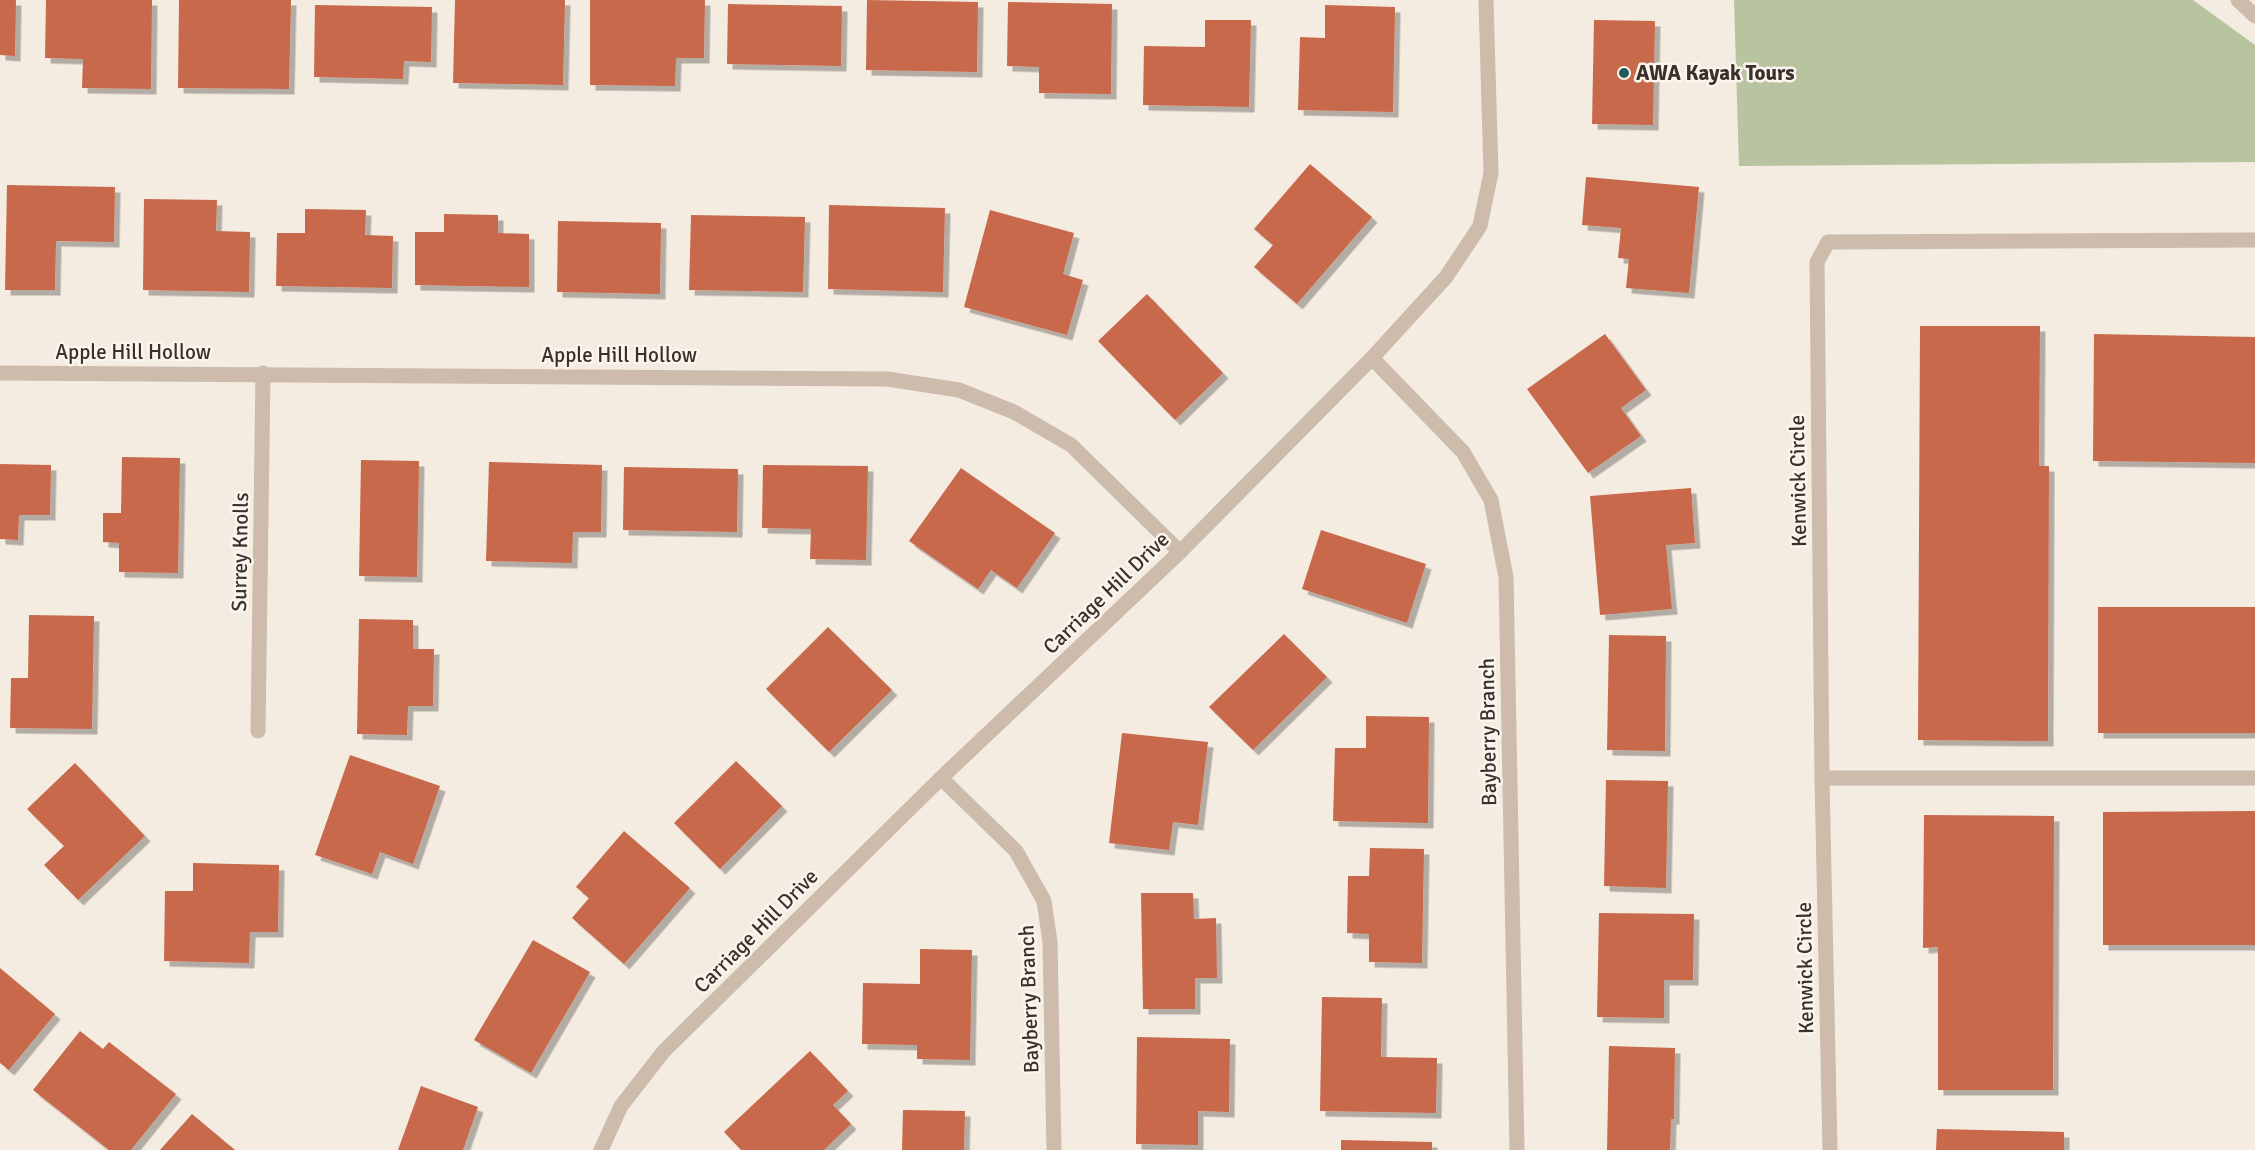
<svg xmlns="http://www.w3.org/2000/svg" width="2255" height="1150" viewBox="0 0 2255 1150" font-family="Signika,sans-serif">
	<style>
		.green { fill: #b8c4a0 }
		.building { fill: #c8694b; filter: url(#shadow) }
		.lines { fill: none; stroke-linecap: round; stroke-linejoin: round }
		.minor { stroke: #cdbbac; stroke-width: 15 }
		.poi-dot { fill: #1f5a5e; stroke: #fbf5ee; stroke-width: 2 }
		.labels { text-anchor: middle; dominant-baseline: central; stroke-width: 5; stroke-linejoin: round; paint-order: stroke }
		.poi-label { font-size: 21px; font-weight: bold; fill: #3b302b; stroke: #fbf5ee; text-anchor: start }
		.street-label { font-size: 21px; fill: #3b302b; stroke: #fbf5ee }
	</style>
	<defs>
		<filter id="shadow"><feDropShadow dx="5.5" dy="5.5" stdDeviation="0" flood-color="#0004"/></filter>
	</defs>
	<rect width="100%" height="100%" fill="#f4ebe1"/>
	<path class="green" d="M 1734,0 L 2193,0 L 2255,45 L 2255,162 L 1739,166 Z"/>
	<g class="building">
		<path d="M 0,0 L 16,0 L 15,56 L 0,55 Z"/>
		<path d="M 46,0 L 152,0 L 151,89 L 82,88 L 83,59 L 45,58 Z"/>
		<path d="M 179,0 L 291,0 L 289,89 L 178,88 Z"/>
		<path d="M 455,0 L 565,0 L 563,85 L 453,83 Z"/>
		<path d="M 590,0 L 705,0 L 704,58 L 676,58 L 675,86 L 590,85 Z"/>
		<path d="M 867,0 L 978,2 L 977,72 L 866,70 Z"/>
		<path d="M 1008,2 L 1112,4 L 1111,94 L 1039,93 L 1039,67 L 1007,66 Z"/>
		<path d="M 728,4 L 842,6 L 841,66 L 727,64 Z"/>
		<path d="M 315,5 L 432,7 L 431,62 L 404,61 L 403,79 L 314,77 Z"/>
		<path d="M 1325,5 L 1395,7 L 1393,112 L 1298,110 L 1300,37 L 1325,38 Z"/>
		<path d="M 1205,20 L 1251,20 L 1249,107 L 1143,105 L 1144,46 L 1205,47 Z"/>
		<path d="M 1594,20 L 1655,21 L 1653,125 L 1592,124 Z"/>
		<path d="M 1310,164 L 1372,217 L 1297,304 L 1254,267 L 1273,245 L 1254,229 Z"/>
		<path d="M 1586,177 L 1699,187 L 1689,293 L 1626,288 L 1629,259 L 1618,258 L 1621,228 L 1582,225 Z"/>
		<path d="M 7,185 L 115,187 L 114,242 L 56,241 L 55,290 L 5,290 Z"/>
		<path d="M 144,199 L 217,200 L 216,231 L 250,232 L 249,292 L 143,290 Z"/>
		<path d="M 829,205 L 945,208 L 943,292 L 828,289 Z"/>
		<path d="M 305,209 L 366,210 L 365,235 L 393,236 L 392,288 L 276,286 L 277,233 L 305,233 Z"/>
		<path d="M 990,210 L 1074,233 L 1063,274 L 1083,280 L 1067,335 L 964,307 Z"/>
		<path d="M 444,214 L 498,215 L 498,233 L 529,234 L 529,287 L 415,285 L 415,232 L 444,232 Z"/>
		<path d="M 691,215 L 805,217 L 803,292 L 689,290 Z"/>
		<path d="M 558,221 L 661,223 L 660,294 L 557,292 Z"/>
		<path d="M 1147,294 L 1223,373 L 1175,420 L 1098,341 Z"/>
		<path d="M 1920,326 L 2040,326 L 2039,466 L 2049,466 L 2048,741 L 1918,740 Z"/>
		<path d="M 1605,334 L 1646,390 L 1621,408 L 1641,436 L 1588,473 L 1527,389 Z"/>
		<path d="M 2094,334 L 2255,337 L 2255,463 L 2093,461 Z"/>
		<path d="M 122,457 L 180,458 L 178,573 L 119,572 L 119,543 L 103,542 L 103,513 L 121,513 Z"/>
		<path d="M 361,460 L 419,461 L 417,577 L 359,576 Z"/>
		<path d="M 489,462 L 602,465 L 601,532 L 573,532 L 572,563 L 486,561 Z"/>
		<path d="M 0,464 L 51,465 L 50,515 L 19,515 L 18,540 L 0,539 Z"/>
		<path d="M 763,465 L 868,466 L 866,560 L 810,559 L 811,529 L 762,528 Z"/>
		<path d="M 624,467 L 738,469 L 737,532 L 623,530 Z"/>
		<path d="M 961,468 L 1055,533 L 1017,588 L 991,570 L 978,589 L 909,541 Z"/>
		<path d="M 1691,488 L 1695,543 L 1666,545 L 1672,609 L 1600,615 L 1590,496 Z"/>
		<path d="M 1321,530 L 1426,564 L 1407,623 L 1302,589 Z"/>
		<rect x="2098" y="607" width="157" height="126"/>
		<path d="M 29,615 L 94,616 L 92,729 L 10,728 L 11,678 L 28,678 Z"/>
		<path d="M 359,619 L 413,620 L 413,649 L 434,649 L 433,706 L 408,706 L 407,735 L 357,734 Z"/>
		<path d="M 828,627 L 892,690 L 829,752 L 766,689 Z"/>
		<path d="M 1284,634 L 1327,677 L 1253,750 L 1209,707 Z"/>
		<path d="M 1609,635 L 1666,636 L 1665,751 L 1607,750 Z"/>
		<path d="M 1366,716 L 1429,717 L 1428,823 L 1333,821 L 1335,748 L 1366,748 Z"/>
		<path d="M 1122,733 L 1208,742 L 1198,825 L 1173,822 L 1169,850 L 1109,843 Z"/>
		<path d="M 350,755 L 440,786 L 413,864 L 380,852 L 372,874 L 315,855 Z"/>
		<path d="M 736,761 L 782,806 L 720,869 L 674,823 Z"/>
		<path d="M 75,763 L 145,836 L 78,900 L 44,865 L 64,846 L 27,809 Z"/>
		<path d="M 1606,780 L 1668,781 L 1666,888 L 1604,886 Z"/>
		<path d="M 2255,811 L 2255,945 L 2103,945 L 2103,812 Z"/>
		<path d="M 1924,815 L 2054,816 L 2053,1090 L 1938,1090 L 1938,947 L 1923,948 Z"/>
		<path d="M 624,831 L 690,888 L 624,964 L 572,918 L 589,898 L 576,887 Z"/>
		<path d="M 1370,848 L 1424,849 L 1422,963 L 1369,962 L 1369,934 L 1347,933 L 1348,876 L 1369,876 Z"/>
		<path d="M 193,863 L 279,865 L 278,932 L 250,932 L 249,963 L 164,961 L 165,891 L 193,891 Z"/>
		<path d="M 1141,893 L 1193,893 L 1194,919 L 1216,918 L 1217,978 L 1195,978 L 1195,1009 L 1143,1009 Z"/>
		<path d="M 1599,913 L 1694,914 L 1693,980 L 1664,980 L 1664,1018 L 1597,1017 Z"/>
		<path d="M 533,940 L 590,972 L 531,1073 L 474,1040 Z"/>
		<path d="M 920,949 L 972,950 L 970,1060 L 917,1059 L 917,1045 L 862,1044 L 863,983 L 920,984 Z"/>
		<path d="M 0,968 L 55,1014 L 9,1070 L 0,1063 Z"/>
		<path d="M 1322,997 L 1382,998 L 1381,1057 L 1437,1058 L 1436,1113 L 1320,1111 Z"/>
		<path d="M 80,1031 L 103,1049 L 109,1042 L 176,1094 L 131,1150 L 109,1150 L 33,1090 Z"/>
		<path d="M 1137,1037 L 1230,1039 L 1229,1112 L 1198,1111 L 1198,1145 L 1136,1144 Z"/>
		<path d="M 1609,1046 L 1675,1048 L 1674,1119 L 1671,1119 L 1670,1150 L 1607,1150 Z"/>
		<path d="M 810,1051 L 848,1091 L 833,1105 L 851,1124 L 824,1150 L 741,1150 L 724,1132 Z"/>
		<path d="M 421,1086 L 478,1107 L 463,1150 L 398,1150 Z"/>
		<path d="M 903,1110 L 965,1111 L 964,1150 L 902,1150 Z"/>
		<path d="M 192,1114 L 235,1150 L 160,1150 Z"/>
		<path d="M 1937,1129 L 2064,1132 L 2064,1150 L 1936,1150 Z"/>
		<path d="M 1341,1140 L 1432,1142 L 1432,1150 L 1341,1150 Z"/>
	</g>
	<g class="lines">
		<g class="minor">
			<path d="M 2238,0 L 2255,16"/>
			<path d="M 1372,358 L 1463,452 L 1491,500 L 1506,577 L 1517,1150"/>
			<path d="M 0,373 L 887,379 L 959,390 L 1014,412 L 1071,445 L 1180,552"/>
			<path d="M 258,731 L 263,373"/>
			<path d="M 941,778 L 1016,851 L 1044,901 L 1050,942 L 1054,1150"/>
			<path d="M 1822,778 L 2255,778"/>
			<path d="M 601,1150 L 621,1106 L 664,1051 L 941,778 L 1180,552 L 1372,358 L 1446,277 L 1480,226 L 1491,173 L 1486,0"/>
			<path d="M 1830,1150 L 1822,778 L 1817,262 L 1828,242 L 2255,240"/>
		</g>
	</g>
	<circle class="poi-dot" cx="1624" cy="73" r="6"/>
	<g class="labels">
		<g class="poi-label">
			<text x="1636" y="73">AWA Kayak Tours</text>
		</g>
		<g class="street-label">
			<text x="133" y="352">Apple Hill Hollow</text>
			<text x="619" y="355">Apple Hill Hollow</text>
			<text transform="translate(1798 481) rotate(-91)">Kenwick Circle</text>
			<text transform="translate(240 552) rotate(-89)">Surrey Knolls</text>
			<text transform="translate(1106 593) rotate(-44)">Carriage Hill Drive</text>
			<text transform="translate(1488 732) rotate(-91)">Bayberry Branch</text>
			<text transform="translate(756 931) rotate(-45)">Carriage Hill Drive</text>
			<text transform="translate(1805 968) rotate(-91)">Kenwick Circle</text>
			<text transform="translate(1029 999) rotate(-92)">Bayberry Branch</text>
		</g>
	</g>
</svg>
